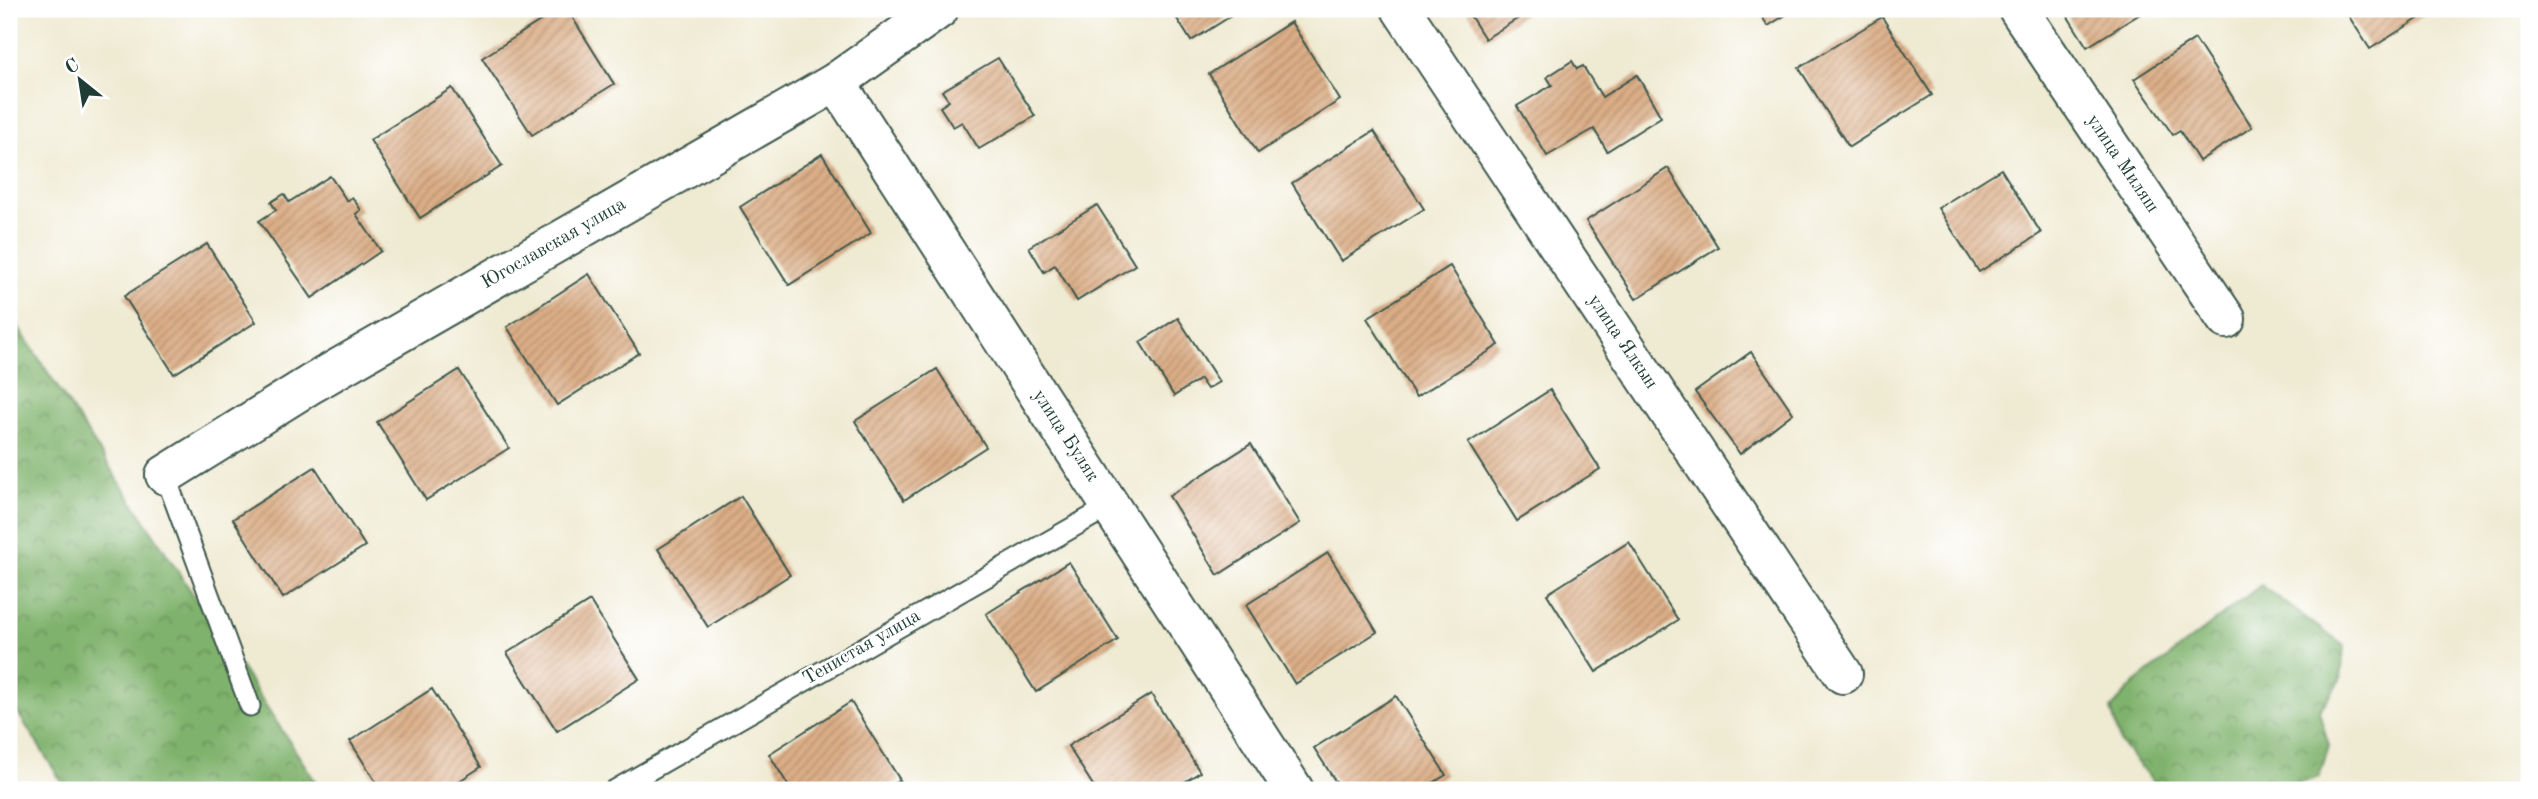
<svg xmlns="http://www.w3.org/2000/svg" width="2538" height="799" viewBox="0 0 2538 799" font-family="'Old Standard TT',serif">
	<style>
		.forest { fill: url(#forest-crowns); stroke: #4f7850; stroke-width: 2 }
		.building { fill: url(#building-hatch) }
		.lines { fill: none; stroke-linecap: round; stroke-linejoin: round }
		.lane-casing { stroke: #3e574c; stroke-width: 23 }
		.street-casing { stroke: #3e574c; stroke-width: 42 }
		.lane { stroke: #fff; stroke-width: 19 }
		.street { stroke: #fff; stroke-width: 38 }
		.labels { text-anchor: middle; dominant-baseline: central; stroke-width: 5; stroke-linejoin: round; paint-order: stroke }
		.street-label { font-size: 19px; fill: #1f3d34; stroke: #fff }
	</style>
	<defs>
		<pattern id="forest-crowns" width="20" height="18" patternUnits="userSpaceOnUse" patternTransform="scale(1.75)"><rect width="20" height="18" fill="#7fb26c"/><path d="M2 6a3 3 0 1 1 6 0M12 15a3 3 0 1 1 6 0" fill="none" stroke="#67925a"/></pattern>
		<pattern id="building-hatch" width="6" height="6" patternUnits="userSpaceOnUse" patternTransform="scale(1.75)"><rect width="6" height="6" fill="#dcae87"/><path d="M-1 1l2-2M0 6l6-6M5 7l2-2" fill="none" stroke="#b28f6f"/></pattern>
	</defs>
	<rect width="100%" height="100%" fill="#fff"/>
	<filter id="ink" filterUnits="userSpaceOnUse"><feTurbulence type="fractalNoise" baseFrequency=".0143" numOctaves="2"/><feDisplacementMap in="SourceGraphic" scale="14" xChannelSelector="R" yChannelSelector="G"/><feConvolveMatrix kernelMatrix="1 2 1 2 8 2 1 2 1" color-interpolation-filters="sRGB"/></filter>
	<filter id="wash" filterUnits="userSpaceOnUse"><feTurbulence type="fractalNoise" baseFrequency=".00686" numOctaves="4" result="noise"/><feDisplacementMap in="SourceGraphic" scale="28" xChannelSelector="R" yChannelSelector="G"/><feGaussianBlur stdDeviation="1.57" result="paint"/><feColorMatrix in="noise" values="0 0 0 0 0 0 0 0 0 0 0 0 0 0 0 0 0 1.4 0 .05"/><feComposite in="paint" operator="in"/></filter>
	<g filter="url(#wash)">
		<rect width="100%" height="100%" fill="#efead2"/>
		<g class="forest">
			<path d="M 9,313 L 321,790 L 67,790 L 9,699 Z"/>
			<path d="M 2261,585 L 2344,646 L 2341,680 L 2319,711 L 2329,746 L 2319,777 L 2279,790 L 2160,790 L 2120,742 L 2111,709 L 2134,684 Z"/>
		</g>
		<g id="blocks">
			<g class="building">
				<path d="M 559,9 L 567,9 L 614,84 L 532,135 L 482,58 Z"/>
				<path d="M 1171,9 L 1242,9 L 1191,41 Z"/>
				<path d="M 1466,9 L 1533,9 L 1485,39 Z"/>
				<path d="M 1757,9 L 1795,9 L 1768,26 Z"/>
				<path d="M 2063,9 L 2148,9 L 2087,47 Z"/>
				<path d="M 2344,9 L 2434,9 L 2370,49 Z"/>
				<path d="M 1882,17 L 1932,95 L 1849,147 L 1799,68 Z"/>
				<path d="M 1291,22 L 1340,100 L 1258,153 L 1209,74 Z"/>
				<path d="M 2195,39 L 2252,127 L 2199,161 L 2180,131 L 2173,135 L 2134,79 Z"/>
				<path d="M 998,58 L 1035,116 L 979,149 L 962,122 L 953,127 L 940,107 L 949,101 L 942,91 Z"/>
				<path d="M 1572,61 L 1577,69 L 1583,66 L 1602,97 L 1637,75 L 1661,117 L 1607,151 L 1594,129 L 1547,156 L 1517,106 L 1552,85 L 1547,77 Z"/>
				<path d="M 452,88 L 502,166 L 420,218 L 370,140 Z"/>
				<path d="M 1374,131 L 1424,209 L 1341,261 L 1292,183 Z"/>
				<path d="M 822,154 L 871,233 L 789,285 L 740,207 Z"/>
				<path d="M 1668,168 L 1718,247 L 1636,299 L 1586,221 Z"/>
				<path d="M 2001,169 L 2041,233 L 1979,272 L 1938,208 Z"/>
				<path d="M 330,176 L 347,201 L 352,197 L 361,210 L 356,214 L 381,251 L 312,298 L 259,221 L 276,210 L 271,202 L 284,194 L 289,202 Z"/>
				<path d="M 1097,205 L 1135,265 L 1077,301 L 1055,265 L 1044,272 L 1029,247 Z"/>
				<path d="M 207,244 L 256,322 L 174,374 L 124,296 Z"/>
				<path d="M 1450,266 L 1499,345 L 1416,397 L 1367,318 Z"/>
				<path d="M 589,274 L 639,353 L 557,405 L 507,327 Z"/>
				<path d="M 1178,318 L 1219,382 L 1207,389 L 1200,379 L 1174,396 L 1140,342 Z"/>
				<path d="M 1751,352 L 1793,413 L 1740,454 L 1695,392 Z"/>
				<path d="M 937,369 L 986,447 L 904,500 L 855,421 Z"/>
				<path d="M 459,370 L 509,448 L 426,500 L 377,422 Z"/>
				<path d="M 1550,390 L 1600,469 L 1517,521 L 1468,443 Z"/>
				<path d="M 1251,444 L 1300,523 L 1218,575 L 1169,496 Z"/>
				<path d="M 315,467 L 365,546 L 283,598 L 233,519 Z"/>
				<path d="M 741,496 L 790,575 L 708,627 L 658,549 Z"/>
				<path d="M 1629,542 L 1678,620 L 1596,672 L 1547,594 Z"/>
				<path d="M 1328,553 L 1377,632 L 1295,684 L 1246,605 Z"/>
				<path d="M 1069,562 L 1118,640 L 1036,692 L 986,614 Z"/>
				<path d="M 590,601 L 639,679 L 557,731 L 507,653 Z"/>
				<path d="M 432,689 L 481,767 L 445,790 L 381,790 L 350,741 Z"/>
				<path d="M 1151,694 L 1200,772 L 1172,790 L 1096,790 L 1068,746 Z"/>
				<path d="M 1396,696 L 1446,775 L 1421,790 L 1341,790 L 1314,748 Z"/>
				<path d="M 851,702 L 900,780 L 885,790 L 791,790 L 769,754 Z"/>
			</g>
		</g>
	</g>
	<g filter="url(#ink)">
		<use href="#blocks" fill-opacity="0" stroke="#3e574c" stroke-width="2"/>
		<g class="lines">
			<g class="lane-casing">
				<g id="lane">
					<path d="M 165,475 L 250,706"/>
					<path d="M 615,790 L 1110,506"/>
				</g>
			</g>
			<g class="street-casing">
				<g id="street">
					<path d="M 1401,9 L 1843,674"/>
					<path d="M 2018,9 L 2226,319"/>
					<path d="M 836,82 L 1294,790"/>
					<path d="M 165,475 L 311,384 L 836,82 L 939,9"/>
				</g>
			</g>
			<use href="#lane" class="lane"/>
			<use href="#street" class="street"/>
		</g>
	</g>
	<g class="labels">
		<g class="street-label">
			<text transform="translate(2122 164) rotate(56)">улица Миляш</text>
			<text transform="translate(554 244) rotate(-30)">Югославская улица</text>
			<text transform="translate(1622 342) rotate(56)">улица Ялкын</text>
			<text transform="translate(1065 436) rotate(57)">улица Буляк</text>
			<text transform="translate(862 648) rotate(-30)">Тенистая улица</text>
		</g>
	</g>
	<rect width="2538" height="799" fill="none" stroke="#fff" stroke-width="35"/>
	<g transform="translate(80 80) rotate(330)" stroke="#ffffff" stroke-width="5" paint-order="stroke">
	<path d="M0-5L12 26L0 18L-12 26Z" fill="#1f3d34"/>
	<text y="-10" font-size="19" font-weight="bold" text-anchor="middle" fill="#1f3d34">С</text>
	</g>
</svg>
